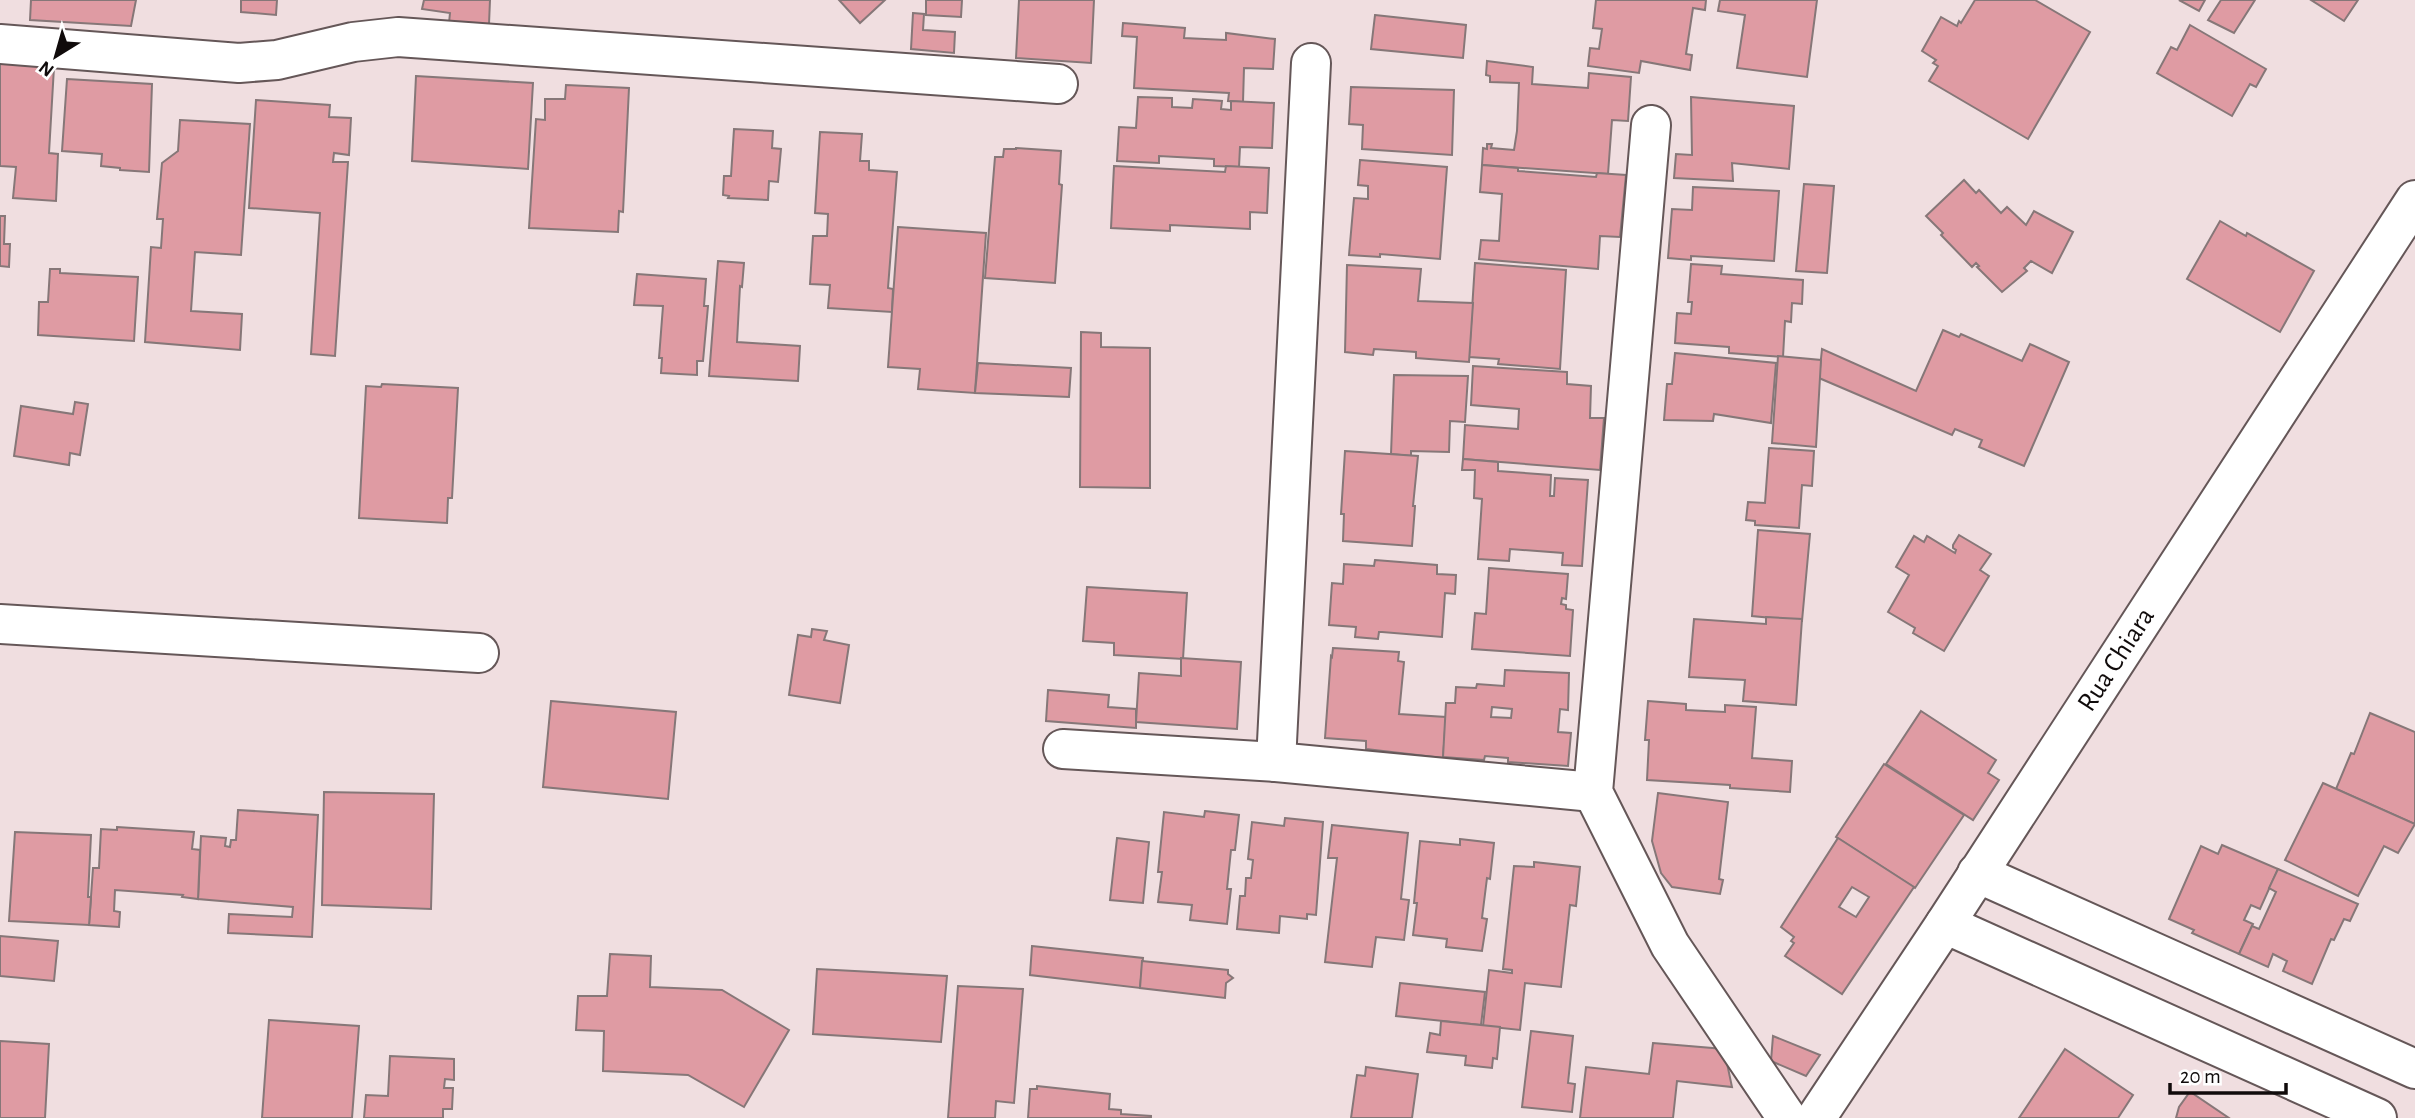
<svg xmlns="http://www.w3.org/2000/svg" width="2415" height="1118" viewBox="0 0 2415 1118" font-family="'Alegreya Sans',sans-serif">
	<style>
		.building { fill: #df9ba3; stroke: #867778; stroke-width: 2; fill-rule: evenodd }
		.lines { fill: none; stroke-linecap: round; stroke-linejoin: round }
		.minor-casing { stroke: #655758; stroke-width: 42 }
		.minor { stroke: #fff; stroke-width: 38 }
		.labels { text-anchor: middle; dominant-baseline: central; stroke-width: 5; stroke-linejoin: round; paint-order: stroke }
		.street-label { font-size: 28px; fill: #100b0b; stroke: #fff }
	</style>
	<rect width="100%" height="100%" fill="#f0dee0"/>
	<g class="building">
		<path d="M 31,0 L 136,0 L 131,26 L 30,20 Z"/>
		<path d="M 241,0 L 277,0 L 276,15 L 241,12 Z"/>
		<path d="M 424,0 L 490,0 L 489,24 L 449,23 L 450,13 L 422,9 Z"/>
		<path d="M 839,0 L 885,0 L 860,23 Z"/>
		<path d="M 926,0 L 962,0 L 961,17 L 926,15 Z"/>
		<path d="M 1019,0 L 1094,0 L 1091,63 L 1016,58 Z"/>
		<path d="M 1596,0 L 1706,0 L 1705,10 L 1693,8 L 1686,54 L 1692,55 L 1690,70 L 1641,61 L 1639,73 L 1588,66 L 1590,48 L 1599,49 L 1602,29 L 1593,28 Z"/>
		<path d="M 1720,0 L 1817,0 L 1807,77 L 1737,68 L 1745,15 L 1718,11 Z"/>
		<path d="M 1975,0 L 2035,0 L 2090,32 L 2028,139 L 1929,81 L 1938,66 L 1933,63 L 1936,60 L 1922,51 L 1941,17 L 1957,26 L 1959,21 L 1961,23 Z"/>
		<path d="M 2179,0 L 2205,0 L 2199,11 Z"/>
		<path d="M 2221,0 L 2255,0 L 2234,33 L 2208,20 Z"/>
		<path d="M 2311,0 L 2358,0 L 2344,21 Z"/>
		<path d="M 913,13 L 924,14 L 923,30 L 955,32 L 954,53 L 911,49 Z"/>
		<path d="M 1375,15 L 1466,25 L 1463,58 L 1371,49 Z"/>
		<path d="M 1123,23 L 1185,28 L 1184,38 L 1226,40 L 1226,33 L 1275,39 L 1273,69 L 1244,68 L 1243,102 L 1228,101 L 1229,93 L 1134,88 L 1137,37 L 1122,36 Z"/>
		<path d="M 2190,25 L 2266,69 L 2256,87 L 2250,84 L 2232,116 L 2157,73 L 2171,47 L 2177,50 Z"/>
		<path d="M 1487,61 L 1533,67 L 1532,84 L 1588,88 L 1589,73 L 1631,77 L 1628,121 L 1612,120 L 1608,174 L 1482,165 L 1483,148 L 1487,149 L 1487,144 L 1492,144 L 1491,148 L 1514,150 L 1517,131 L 1519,83 L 1490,82 L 1490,76 L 1486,75 Z"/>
		<path d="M 0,63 L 54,67 L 49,153 L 58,154 L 56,201 L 13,198 L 16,167 L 0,166 Z"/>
		<path d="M 416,76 L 533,83 L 528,169 L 412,161 Z"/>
		<path d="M 67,79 L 152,84 L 149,172 L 120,170 L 120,168 L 101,166 L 102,154 L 62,151 Z"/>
		<path d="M 566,85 L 629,88 L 623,212 L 619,211 L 618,232 L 529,228 L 536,119 L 545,120 L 545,99 L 565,99 Z"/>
		<path d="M 1351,87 L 1454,90 L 1452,155 L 1362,149 L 1363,125 L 1349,124 Z"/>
		<path d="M 1138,97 L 1172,98 L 1172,107 L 1192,108 L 1193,99 L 1222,101 L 1221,109 L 1231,110 L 1231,101 L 1274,103 L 1272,148 L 1240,147 L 1239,167 L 1214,166 L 1214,159 L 1159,156 L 1159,163 L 1117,161 L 1119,127 L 1136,128 Z"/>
		<path d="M 1691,97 L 1794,106 L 1789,169 L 1732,163 L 1733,181 L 1674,178 L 1676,154 L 1692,155 Z"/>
		<path d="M 256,100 L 330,105 L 329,117 L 351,118 L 349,155 L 334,153 L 333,162 L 348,162 L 335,356 L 311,354 L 320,213 L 249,208 Z"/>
		<path d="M 180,120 L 250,124 L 241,255 L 195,252 L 191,311 L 242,314 L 240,350 L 145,342 L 151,247 L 161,248 L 163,219 L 157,219 L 162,163 L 178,151 Z"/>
		<path d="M 734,129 L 773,131 L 772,148 L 781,149 L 778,182 L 769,181 L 768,200 L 728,198 L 729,196 L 723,195 L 724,176 L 731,176 Z"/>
		<path d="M 820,132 L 862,134 L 860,161 L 869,161 L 869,170 L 897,172 L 888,288 L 893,289 L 892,312 L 828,308 L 830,285 L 810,284 L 813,236 L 827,236 L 828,214 L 815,213 Z"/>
		<path d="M 1016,148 L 1061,151 L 1059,184 L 1062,185 L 1055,283 L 985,278 L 995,157 L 1003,157 L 1004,149 L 1016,149 Z"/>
		<path d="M 1360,160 L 1447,167 L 1440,259 L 1380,254 L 1380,257 L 1349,255 L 1354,198 L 1368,199 L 1368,186 L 1358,185 Z"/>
		<path d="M 1482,165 L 1518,168 L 1518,171 L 1596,177 L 1597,173 L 1626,175 L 1620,237 L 1600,236 L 1598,269 L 1479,259 L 1481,240 L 1499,241 L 1502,194 L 1480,192 Z"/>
		<path d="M 1114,166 L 1225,172 L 1226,166 L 1269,168 L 1267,213 L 1250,212 L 1250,229 L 1170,225 L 1170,231 L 1111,228 Z"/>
		<path d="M 1964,180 L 1976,193 L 1979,190 L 2001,213 L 2007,207 L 2026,225 L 2034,211 L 2073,232 L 2052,273 L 2031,261 L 2024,268 L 2027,271 L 2002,292 L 1977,267 L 1979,266 L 1976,263 L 1972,267 L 1941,235 L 1943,233 L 1926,216 Z"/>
		<path d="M 1804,184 L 1834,186 L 1827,273 L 1796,271 Z"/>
		<path d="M 1693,187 L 1779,191 L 1774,261 L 1691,256 L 1691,260 L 1668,258 L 1672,209 L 1692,210 Z"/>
		<path d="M 0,216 L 5,216 L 4,244 L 10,244 L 9,267 L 0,266 Z"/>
		<path d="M 2220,221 L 2246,236 L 2247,233 L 2314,271 L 2280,332 L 2187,279 Z"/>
		<path d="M 898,227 L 986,233 L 975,393 L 918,389 L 920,369 L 888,367 Z"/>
		<path d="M 718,261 L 744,263 L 742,287 L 740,286 L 737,342 L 800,346 L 798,381 L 709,376 Z"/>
		<path d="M 1475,263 L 1566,270 L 1560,369 L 1498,364 L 1499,359 L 1469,357 Z"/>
		<path d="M 1691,264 L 1722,266 L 1721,274 L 1803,280 L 1802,304 L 1792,303 L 1791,322 L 1785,321 L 1783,357 L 1729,353 L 1729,347 L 1675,343 L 1677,313 L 1691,314 L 1692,302 L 1688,302 Z"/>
		<path d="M 1347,265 L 1421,269 L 1418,301 L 1473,303 L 1469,362 L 1416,358 L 1416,352 L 1374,349 L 1373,355 L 1345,352 Z"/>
		<path d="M 50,269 L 60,269 L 60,273 L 138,277 L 134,341 L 38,335 L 39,302 L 48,302 Z"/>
		<path d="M 637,274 L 706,279 L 704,306 L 708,306 L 703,361 L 697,361 L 697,375 L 661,373 L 662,358 L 659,358 L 663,306 L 634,305 Z"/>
		<path d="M 1943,330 L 1959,337 L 1961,334 L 2022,361 L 2030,344 L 2069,362 L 2024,466 L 1979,447 L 1982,440 L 1955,429 L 1952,435 L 1819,378 L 1822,349 L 1916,391 Z"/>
		<path d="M 1081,332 L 1101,333 L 1101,347 L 1150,348 L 1150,488 L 1080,487 Z"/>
		<path d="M 1675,353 L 1776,363 L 1771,423 L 1714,414 L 1713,421 L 1664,420 L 1667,384 L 1672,384 Z"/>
		<path d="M 1778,356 L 1821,360 L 1816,447 L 1772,443 Z"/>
		<path d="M 978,363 L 1071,368 L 1069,397 L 975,393 Z"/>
		<path d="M 1473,366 L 1567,372 L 1567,384 L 1591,386 L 1590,418 L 1604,418 L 1600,470 L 1463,459 L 1465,425 L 1518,429 L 1519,409 L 1471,405 Z"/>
		<path d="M 1394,375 L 1468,376 L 1465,422 L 1450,421 L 1449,452 L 1411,451 L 1411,456 L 1391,454 Z"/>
		<path d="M 382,384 L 458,388 L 452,498 L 448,498 L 447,523 L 359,518 L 366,386 L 381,387 Z"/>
		<path d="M 75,402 L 88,404 L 80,455 L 70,453 L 69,465 L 14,456 L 21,406 L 73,414 Z"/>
		<path d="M 1769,448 L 1814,451 L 1812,486 L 1802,485 L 1799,528 L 1755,525 L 1755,521 L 1746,520 L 1748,502 L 1765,503 Z"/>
		<path d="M 1345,451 L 1418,456 L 1413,506 L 1415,506 L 1412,546 L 1343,541 L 1344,514 L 1341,514 Z"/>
		<path d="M 1463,459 L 1498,462 L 1498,471 L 1551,475 L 1550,496 L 1554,496 L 1555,478 L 1588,480 L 1582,566 L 1562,565 L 1563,553 L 1510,549 L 1509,561 L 1478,559 L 1482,499 L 1474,498 L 1475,470 L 1462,470 Z"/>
		<path d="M 1758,530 L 1810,534 L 1802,621 L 1752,616 Z"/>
		<path d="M 1959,535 L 1991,554 L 1980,570 L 1989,576 L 1944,651 L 1913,633 L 1915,628 L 1888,612 L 1909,575 L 1896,567 L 1914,536 L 1924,542 L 1927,536 L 1955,553 L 1956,550 L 1953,548 L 1953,545 Z"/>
		<path d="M 1375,560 L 1437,565 L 1437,574 L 1456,575 L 1455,594 L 1445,593 L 1442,637 L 1382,632 L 1379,632 L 1378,639 L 1355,637 L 1356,627 L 1329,625 L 1332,583 L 1343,584 L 1344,564 L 1374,566 Z"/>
		<path d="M 1489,568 L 1568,574 L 1566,599 L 1562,598 L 1561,604 L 1566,605 L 1566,609 L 1573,610 L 1570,656 L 1472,649 L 1475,613 L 1486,614 Z"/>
		<path d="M 1087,587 L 1187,593 L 1183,659 L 1114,655 L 1114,643 L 1083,641 Z"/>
		<path d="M 1766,617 L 1802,619 L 1796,705 L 1743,701 L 1745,680 L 1689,677 L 1694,619 L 1766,624 Z"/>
		<path d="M 812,629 L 827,631 L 824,640 L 849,645 L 840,703 L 789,695 L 798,635 L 811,637 Z"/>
		<path d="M 1333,648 L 1399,652 L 1398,661 L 1404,662 L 1399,714 L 1446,717 L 1443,758 L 1366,749 L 1366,741 L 1325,738 L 1331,656 L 1332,657 Z"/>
		<path d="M 1181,658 L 1241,662 L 1237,729 L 1136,722 L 1139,673 L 1181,676 Z"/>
		<path d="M 1505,670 L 1569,673 L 1568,710 L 1560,709 L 1558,732 L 1571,733 L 1568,766 L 1508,762 L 1508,758 L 1485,756 L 1484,760 L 1443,757 L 1446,703 L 1455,703 L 1456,687 L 1476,688 L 1477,684 L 1504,686 ZM 1492,707 L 1512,709 L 1511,718 L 1491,717 Z"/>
		<path d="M 1048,690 L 1109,695 L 1108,707 L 1136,709 L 1136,728 L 1046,721 Z"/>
		<path d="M 551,701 L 676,712 L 668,799 L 543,787 Z"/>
		<path d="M 1648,701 L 1686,704 L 1686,710 L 1725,712 L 1725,705 L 1756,707 L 1752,758 L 1792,761 L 1790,792 L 1730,788 L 1730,785 L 1647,780 L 1649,740 L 1645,740 Z"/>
		<path d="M 1921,711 L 1996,760 L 1988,773 L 1999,780 L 1973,820 L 1886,764 Z"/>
		<path d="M 2370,713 L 2415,732 L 2415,824 L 2336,789 L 2351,753 L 2354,754 Z"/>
		<path d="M 1884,764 L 1964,815 L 1915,888 L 1836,837 Z"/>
		<path d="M 2323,783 L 2415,824 L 2398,853 L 2384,846 L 2358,896 L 2285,860 Z"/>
		<path d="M 324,792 L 434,794 L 431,909 L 322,905 Z"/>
		<path d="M 1658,793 L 1728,802 L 1719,879 L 1723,880 L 1720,894 L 1672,887 L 1661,873 L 1652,841 Z"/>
		<path d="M 238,810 L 318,815 L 312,937 L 228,933 L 229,914 L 292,917 L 293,907 L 198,899 L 201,836 L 226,838 L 225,846 L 230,847 L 231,840 L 236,840 Z"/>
		<path d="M 1205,811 L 1239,815 L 1235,850 L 1231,850 L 1227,889 L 1231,889 L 1227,924 L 1190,920 L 1192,905 L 1158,902 L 1162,872 L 1158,872 L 1164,812 L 1204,817 Z"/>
		<path d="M 1285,818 L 1323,822 L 1316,915 L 1307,914 L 1307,919 L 1280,916 L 1279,933 L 1237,929 L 1240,896 L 1245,896 L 1246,878 L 1251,878 L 1253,860 L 1248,859 L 1252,822 L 1284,826 Z"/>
		<path d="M 1332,825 L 1408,833 L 1401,899 L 1409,900 L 1404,940 L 1376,937 L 1372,967 L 1325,962 L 1337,858 L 1328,858 Z"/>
		<path d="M 117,827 L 194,832 L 192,849 L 200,850 L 198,899 L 182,897 L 183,895 L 115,890 L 114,911 L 120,912 L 119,927 L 89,925 L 93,868 L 99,868 L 101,829 L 117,830 Z"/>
		<path d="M 15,832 L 91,835 L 88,897 L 91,897 L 89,925 L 9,921 Z"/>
		<path d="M 1117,838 L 1149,842 L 1143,903 L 1110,900 Z"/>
		<path d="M 1838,838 L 1914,887 L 1842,994 L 1785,956 L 1794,943 L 1791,941 L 1794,937 L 1781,927 ZM 1852,887 L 1869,897 L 1856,917 L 1839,907 Z"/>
		<path d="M 1460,839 L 1494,843 L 1490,879 L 1487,878 L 1482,918 L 1487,919 L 1482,951 L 1446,947 L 1447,939 L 1413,935 L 1417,903 L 1414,903 L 1420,841 L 1460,845 Z"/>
		<path d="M 2222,845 L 2278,869 L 2260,909 L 2251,905 L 2244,920 L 2253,924 L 2239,954 L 2192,933 L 2194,930 L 2169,919 L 2201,846 L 2218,854 Z"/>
		<path d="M 1534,862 L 1580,867 L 1576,906 L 1570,905 L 1561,987 L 1525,983 L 1520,1030 L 1483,1026 L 1489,970 L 1512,973 L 1512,970 L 1503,969 L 1514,866 L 1534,867 Z"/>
		<path d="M 2278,869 L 2358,904 L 2350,921 L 2344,919 L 2334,940 L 2331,939 L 2312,984 L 2283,971 L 2287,961 L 2273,954 L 2268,967 L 2239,954 L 2252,926 L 2259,929 L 2276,892 L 2269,888 Z"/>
		<path d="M 0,936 L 58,941 L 54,981 L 0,976 Z"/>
		<path d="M 1032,946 L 1143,958 L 1140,988 L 1030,975 Z"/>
		<path d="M 610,954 L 651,956 L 650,987 L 722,990 L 789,1030 L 744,1107 L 688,1075 L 603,1071 L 604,1031 L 576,1030 L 578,996 L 607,996 Z"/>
		<path d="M 1142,961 L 1228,970 L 1228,974 L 1233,978 L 1226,983 L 1225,998 L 1140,988 Z"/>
		<path d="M 817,969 L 947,976 L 941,1042 L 813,1034 Z"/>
		<path d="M 1400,983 L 1485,992 L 1481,1025 L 1396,1016 Z"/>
		<path d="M 958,986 L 1023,989 L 1014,1103 L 996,1101 L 995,1118 L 948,1118 Z"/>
		<path d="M 269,1020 L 359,1026 L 352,1118 L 262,1118 Z"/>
		<path d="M 1441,1021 L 1500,1027 L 1497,1059 L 1493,1058 L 1492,1068 L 1465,1065 L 1466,1056 L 1427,1052 L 1430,1033 L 1440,1035 Z"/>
		<path d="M 1531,1031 L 1573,1036 L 1568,1083 L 1575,1084 L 1572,1112 L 1522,1107 Z"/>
		<path d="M 1773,1036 L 1820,1055 L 1806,1076 L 1771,1061 Z"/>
		<path d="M 0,1041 L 49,1044 L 45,1118 L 0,1118 Z"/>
		<path d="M 1653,1043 L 1724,1049 L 1732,1087 L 1677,1081 L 1673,1118 L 1580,1118 L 1586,1067 L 1649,1074 Z"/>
		<path d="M 2065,1049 L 2133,1095 L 2118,1118 L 2019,1118 Z"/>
		<path d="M 390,1056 L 454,1059 L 454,1080 L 445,1079 L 444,1088 L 453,1088 L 452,1109 L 443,1109 L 443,1118 L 364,1118 L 366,1095 L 388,1096 Z"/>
		<path d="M 1366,1067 L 1418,1074 L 1412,1118 L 1351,1118 L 1357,1075 L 1365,1076 Z"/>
		<path d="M 1037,1086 L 1110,1094 L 1109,1109 L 1121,1110 L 1121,1114 L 1151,1116 L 1151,1118 L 1028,1118 L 1030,1089 L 1037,1089 Z"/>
		<path d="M 2189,1093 L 2192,1093 L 2229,1118 L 2176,1118 L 2179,1107 Z"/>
	</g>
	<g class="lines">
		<g class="minor-casing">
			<g id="minor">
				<path d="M 0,44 L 239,63 L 277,60 L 353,42 L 398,37 L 1058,84"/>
				<path d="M 1311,63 L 1276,762 L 1593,792"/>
				<path d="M 1651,125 L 1593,792 L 1670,945 L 1787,1118"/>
				<path d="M 0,624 L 479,653"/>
				<path d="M 1063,749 L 1276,762"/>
				<path d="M 1977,873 L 2415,1069"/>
				<path d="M 1945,924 L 2377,1118"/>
				<path id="s1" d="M 1816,1118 L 1945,924 L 2415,200"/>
			</g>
		</g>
		<use href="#minor" class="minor"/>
	</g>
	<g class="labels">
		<g class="street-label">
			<text stroke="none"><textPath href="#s1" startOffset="548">Rua Chiara</textPath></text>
		</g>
	</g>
	<g transform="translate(56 56) rotate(217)" stroke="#ffffff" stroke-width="5" paint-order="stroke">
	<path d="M0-5L12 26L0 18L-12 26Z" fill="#100b0b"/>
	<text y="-10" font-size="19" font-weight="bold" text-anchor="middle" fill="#100b0b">N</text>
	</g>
	<path d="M2170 1083v10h116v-10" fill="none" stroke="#100b0b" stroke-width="3.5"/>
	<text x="2180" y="1083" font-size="21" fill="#100b0b" stroke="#ffffff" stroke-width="5" paint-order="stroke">20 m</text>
</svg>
